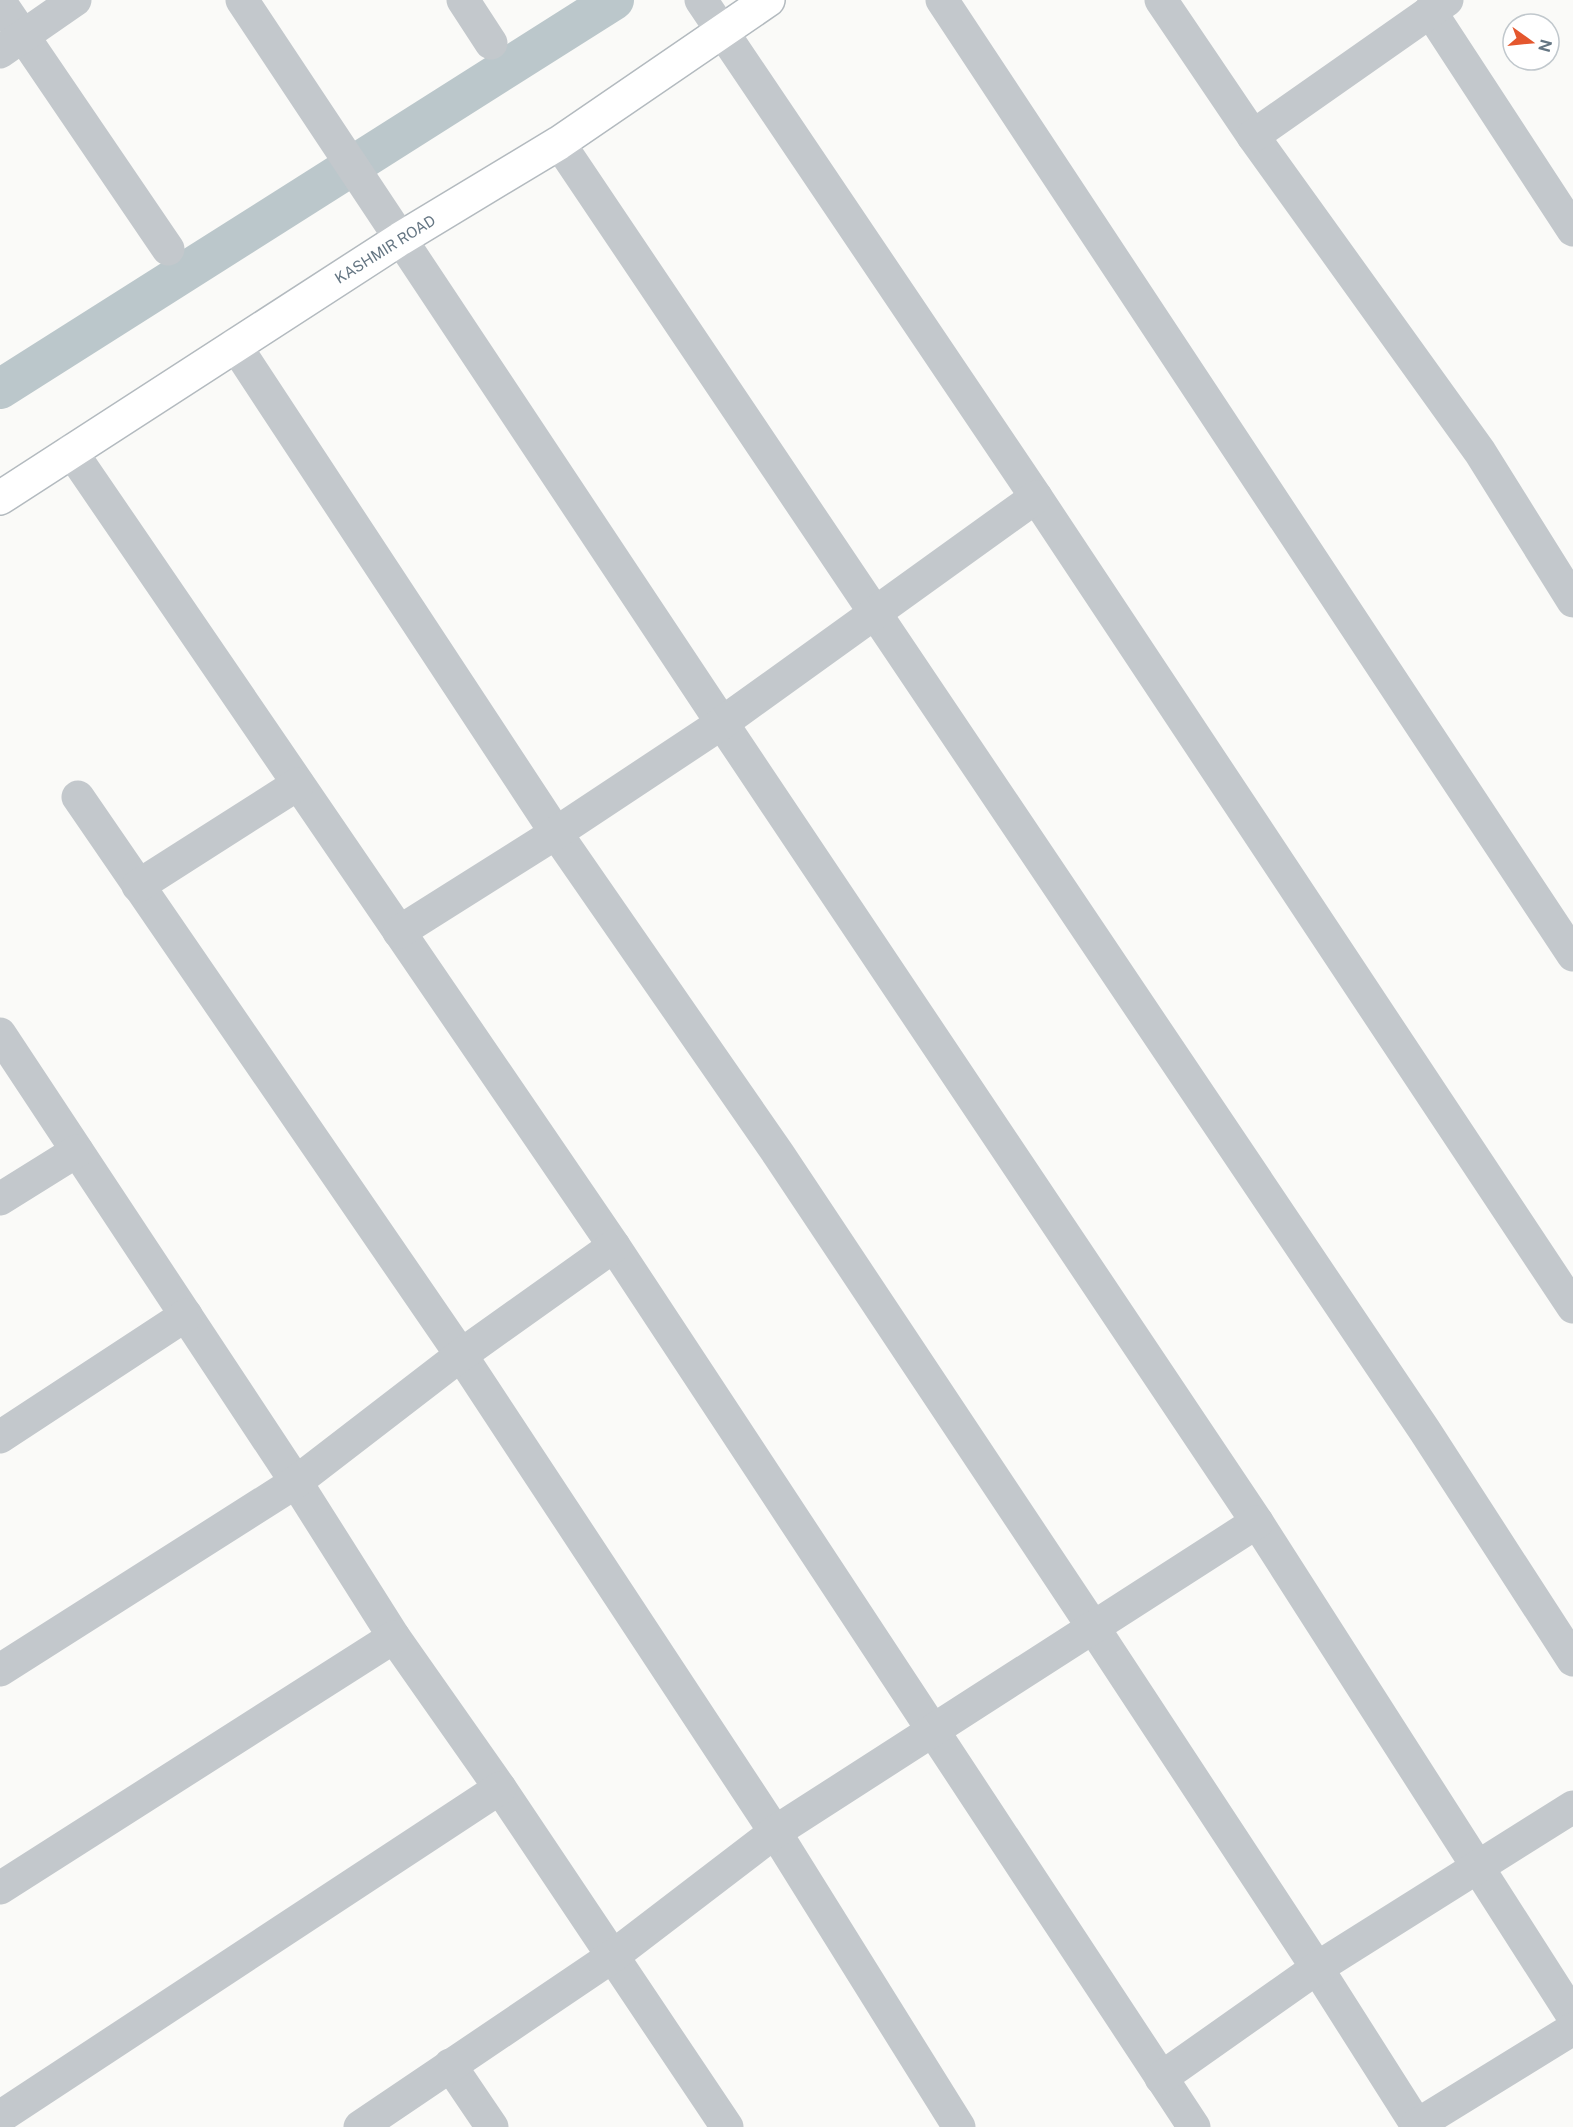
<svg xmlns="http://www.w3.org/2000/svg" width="1573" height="2127" viewBox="0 0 1573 2127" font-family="'Public Sans',sans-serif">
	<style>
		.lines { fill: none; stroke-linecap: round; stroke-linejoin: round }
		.canal { stroke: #bbc7cb; stroke-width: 40 }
		.secondary-casing { stroke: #b3babf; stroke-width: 36 }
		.street { stroke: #c3c8cc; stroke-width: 33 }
		.secondary { stroke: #fff; stroke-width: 33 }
		.labels { text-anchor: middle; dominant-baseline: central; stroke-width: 6; stroke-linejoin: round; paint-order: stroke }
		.street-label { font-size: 15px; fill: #657683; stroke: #fff }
	</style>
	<rect width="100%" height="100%" fill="#fafaf8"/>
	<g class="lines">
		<path class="canal" d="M 0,389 L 614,0"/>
		<g class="secondary-casing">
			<path id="secondary" d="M 0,498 L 400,239 L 559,143 L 768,0"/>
		</g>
		<g class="street">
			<path d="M 242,0 L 722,723 L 1257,1522 L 1573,2016"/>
			<path d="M 463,0 L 491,43"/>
			<path d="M 701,0 L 1036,497 L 1573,1307"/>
			<path d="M 942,0 L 1573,955"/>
			<path d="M 1161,0 L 1253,136 L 1480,452 L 1573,601"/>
			<path d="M 0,2 L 168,249"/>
			<path d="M 1430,11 L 1573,230"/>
			<path d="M 0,52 L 75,0"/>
			<path d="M 1253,136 L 1447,0"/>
			<path d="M 559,143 L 1425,1431 L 1573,1660"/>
			<path d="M 235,345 L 556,833 L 779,1155 L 1093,1627 L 1317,1968 L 1418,2127"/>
			<path d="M 71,451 L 614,1246 L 1194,2127"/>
			<path d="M 78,797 L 461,1355 L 775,1832 L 959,2127"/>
			<path d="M 138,886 L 298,784"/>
			<path d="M 399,932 L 556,833 L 722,723 L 1036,497"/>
			<path d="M 0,1034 L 296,1482 L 394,1637 L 500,1788 L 727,2127"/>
			<path d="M 0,1199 L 77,1151"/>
			<path d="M 0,1437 L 186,1315"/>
			<path d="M 0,1670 L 296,1482 L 461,1355 L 614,1246"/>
			<path d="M 0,1888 L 394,1637"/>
			<path d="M 450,2065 L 492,2127"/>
			<path d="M 1161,2078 L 1317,1968 L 1573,1807"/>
			<path d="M 0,2117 L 500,1788"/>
			<path d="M 1417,2125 L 1573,2029"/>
			<path d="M 360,2127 L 613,1956 L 775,1832 L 1257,1522"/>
		</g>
		<use href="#secondary" class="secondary"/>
	</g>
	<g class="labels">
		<g class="street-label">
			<text transform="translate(385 249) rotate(-32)">KASHMIR ROAD</text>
		</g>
	</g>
	<g transform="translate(1531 42) rotate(105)"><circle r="28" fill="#ffffff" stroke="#c1c8cd" stroke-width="1.5"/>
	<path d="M0-4.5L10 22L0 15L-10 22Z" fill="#e4572e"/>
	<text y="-9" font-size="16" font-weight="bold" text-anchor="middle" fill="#657683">N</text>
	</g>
</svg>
